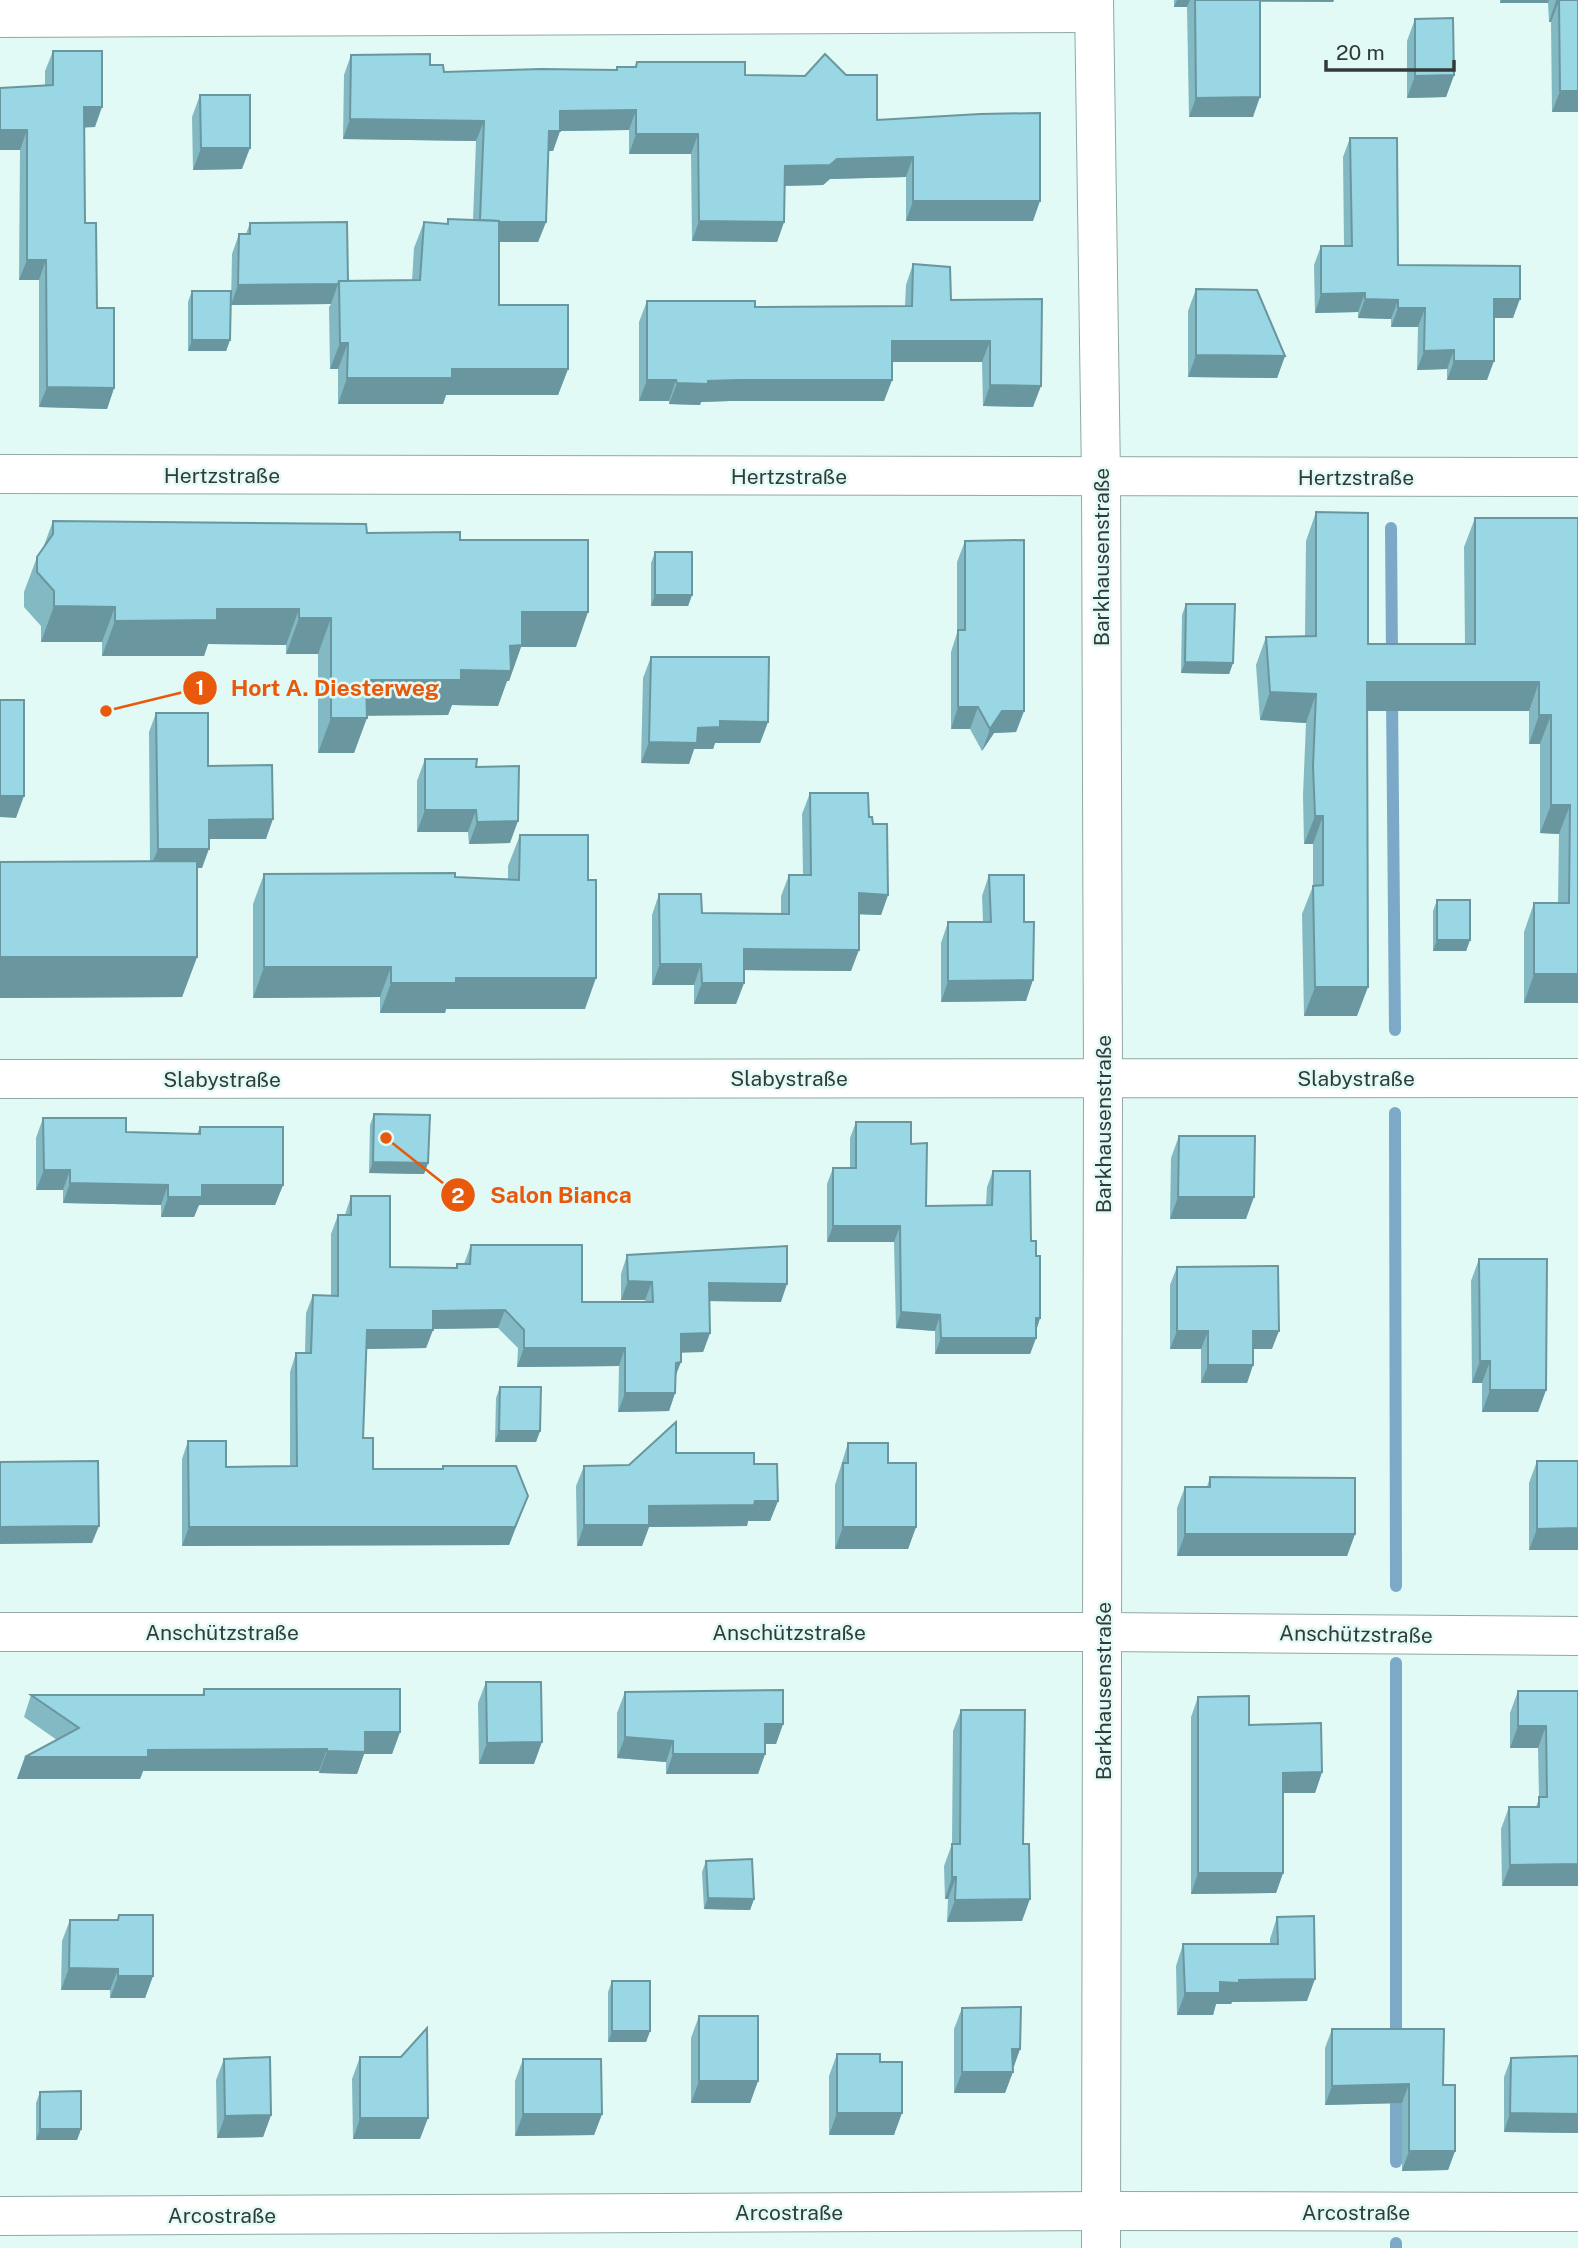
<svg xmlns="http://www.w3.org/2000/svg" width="1578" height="2248" viewBox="0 0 1578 2248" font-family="'Public Sans',sans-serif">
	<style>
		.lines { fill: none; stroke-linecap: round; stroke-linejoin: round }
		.stream { stroke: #7ca9c8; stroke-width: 12 }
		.minor-casing { stroke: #91a8a4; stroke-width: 40 }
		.minor { stroke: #fff; stroke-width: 38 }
		.wall { fill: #83b9c3 }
		.shaded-wall { fill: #6a969f }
		.building { fill: #98d7e3; stroke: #6a969f; stroke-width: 2 }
		.labels { text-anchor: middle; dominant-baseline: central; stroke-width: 5; stroke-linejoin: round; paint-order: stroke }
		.street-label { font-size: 21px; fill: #323b39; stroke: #e1faf5 }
		.leader { fill: none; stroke: #e8590c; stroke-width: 2.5 }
		.callout-dot { fill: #e8590c; stroke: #e1faf5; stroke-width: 2.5 }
		.mark-label { font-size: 21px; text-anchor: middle; font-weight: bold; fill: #fff }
		.callout-label { font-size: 23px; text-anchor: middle; font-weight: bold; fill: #e8590c; stroke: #e1faf5; stroke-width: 5; stroke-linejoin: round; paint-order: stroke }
	</style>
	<rect width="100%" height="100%" fill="#e1faf5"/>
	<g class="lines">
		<g class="stream">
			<path d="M 1391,528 L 1392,658"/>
			<path d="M 1392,694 L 1395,1030"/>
			<path d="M 1395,1113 L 1396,1586"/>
			<path d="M 1396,1663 L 1396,2046"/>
			<path d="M 1396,2089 L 1396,2162"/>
			<path d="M 1396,2243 L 1396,2248"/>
		</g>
		<g class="minor-casing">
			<g id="minor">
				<path d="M 1094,0 L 1101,477 L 1103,1077 L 1101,2248"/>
				<path d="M 0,18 L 1094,13"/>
				<path d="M 0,474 L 1578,477"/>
				<path d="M 0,1079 L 1578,1078"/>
				<path d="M 0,1632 L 1103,1632 L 1578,1636"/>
				<path d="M 0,2216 L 1101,2211 L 1578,2212"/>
			</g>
		</g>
		<use href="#minor" class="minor"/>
	</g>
	<g class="wall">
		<path d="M 1174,0 L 1334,0 L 1333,2 L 1260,2 L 1253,117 L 1189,117 L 1187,7 L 1174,7 Z"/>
		<path d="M 1500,0 L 1578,0 L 1578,112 L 1552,112 L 1551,22 L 1549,22 L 1548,3 L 1500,3 Z"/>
		<path d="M 1415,19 L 1454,75 L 1446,97 L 1407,98 L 1407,41 Z"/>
		<path d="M 53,51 L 95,127 L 85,127 L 85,223 L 97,308 L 114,388 L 107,409 L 39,407 L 39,280 L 19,280 L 20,150 L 0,150 L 45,85 L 45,71 Z"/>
		<path d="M 351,55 L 430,65 L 444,72 L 616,70 L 617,67 L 635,67 L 637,62 L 745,75 L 877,120 L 1033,221 L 906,221 L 906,177 L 830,179 L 823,185 L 784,186 L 784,222 L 777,242 L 692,241 L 691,154 L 629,154 L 629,130 L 560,131 L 553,151 L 549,151 L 546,222 L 538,242 L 499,242 L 499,305 L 568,369 L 558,395 L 446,395 L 443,404 L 338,404 L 338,369 L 330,369 L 329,307 L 331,304 L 231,305 L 232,254 L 239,234 L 246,234 L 250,223 L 348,281 L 412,281 L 414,248 L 424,222 L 447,224 L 448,219 L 473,220 L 476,141 L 343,139 L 344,75 Z"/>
		<path d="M 200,95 L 242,169 L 193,170 L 192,117 Z"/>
		<path d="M 1350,138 L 1398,265 L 1513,318 L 1494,318 L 1487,380 L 1447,380 L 1447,369 L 1417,370 L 1418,327 L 1391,327 L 1391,319 L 1358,318 L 1358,312 L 1315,313 L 1314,265 L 1321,246 L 1344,246 L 1343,157 Z"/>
		<path d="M 913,264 L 951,300 L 1042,299 L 1033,407 L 983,406 L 982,362 L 892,362 L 892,380 L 884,401 L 730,401 L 701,402 L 700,405 L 669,404 L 669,401 L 639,401 L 639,322 L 647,301 L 755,307 L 905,306 L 906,285 Z"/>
		<path d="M 1196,289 L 1285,356 L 1277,378 L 1188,377 L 1188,311 Z"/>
		<path d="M 192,291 L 230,340 L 226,351 L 188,351 L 188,302 Z"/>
		<path d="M 1316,512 L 1368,644 L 1465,644 L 1464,547 L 1475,518 L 1578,518 L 1578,1003 L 1524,1003 L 1524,932 L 1534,903 L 1558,903 L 1559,834 L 1540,833 L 1540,744 L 1529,744 L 1529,711 L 1367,711 L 1357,1016 L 1304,1016 L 1302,914 L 1313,886 L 1313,844 L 1304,844 L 1303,795 L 1306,723 L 1260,720 L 1256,665 L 1266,637 L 1305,636 L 1306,541 Z"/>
		<path d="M 53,521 L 367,533 L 460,540 L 576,647 L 521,647 L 509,681 L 507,681 L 498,706 L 452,705 L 448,715 L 367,715 L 354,753 L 318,753 L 318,654 L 286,654 L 286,645 L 208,644 L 204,656 L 102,656 L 102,642 L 41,642 L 41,626 L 24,607 L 24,592 L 37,557 L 43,548 Z"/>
		<path d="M 965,541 L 1024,711 L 1016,732 L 994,733 L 982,751 L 970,729 L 951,729 L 951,652 L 957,633 L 957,562 Z"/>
		<path d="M 655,552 L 692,595 L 688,606 L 651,606 L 651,563 Z"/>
		<path d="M 1186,604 L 1233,663 L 1229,674 L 1181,673 L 1182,615 Z"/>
		<path d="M 651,657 L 768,722 L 760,743 L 715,743 L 713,749 L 694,749 L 689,764 L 641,763 L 643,678 Z"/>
		<path d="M 156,713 L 208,766 L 266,839 L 209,839 L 202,868 L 197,868 L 197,957 L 182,997 L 0,998 L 0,862 L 150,861 L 149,732 Z"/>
		<path d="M 425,759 L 476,767 L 510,843 L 469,844 L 468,832 L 417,832 L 417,781 Z"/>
		<path d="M 810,793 L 869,817 L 873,824 L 888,895 L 881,915 L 859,914 L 851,971 L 744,970 L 744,983 L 736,1004 L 694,1004 L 694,985 L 652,985 L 652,915 L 659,894 L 702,913 L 781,914 L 781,896 L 789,875 L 803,875 L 802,814 Z"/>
		<path d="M 520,835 L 585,1009 L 446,1009 L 445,1013 L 380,1013 L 380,997 L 253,998 L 253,904 L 264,874 L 455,877 L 508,880 L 508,866 Z"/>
		<path d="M 989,875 L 1024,922 L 1026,1001 L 941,1002 L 941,943 L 948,922 L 983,922 L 982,896 Z"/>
		<path d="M 1437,900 L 1470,940 L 1466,951 L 1433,951 L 1433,911 Z"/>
		<path d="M 374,1114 L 428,1163 L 424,1174 L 369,1173 L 370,1125 Z"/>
		<path d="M 43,1118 L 126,1132 L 197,1134 L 200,1127 L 283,1185 L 275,1205 L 199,1205 L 194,1217 L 161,1217 L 161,1205 L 63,1203 L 63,1190 L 36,1190 L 36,1138 Z"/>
		<path d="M 856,1122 L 911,1144 L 926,1206 L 986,1205 L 987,1187 L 993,1171 L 1031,1241 L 1036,1256 L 1040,1318 L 1036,1331 L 1036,1338 L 1030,1354 L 935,1354 L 935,1331 L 896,1328 L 894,1242 L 827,1242 L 827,1184 L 833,1168 L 850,1168 L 850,1138 Z"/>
		<path d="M 1179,1136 L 1246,1219 L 1170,1219 L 1171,1158 Z"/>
		<path d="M 351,1196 L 390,1267 L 456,1268 L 457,1264 L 464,1264 L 471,1245 L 582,1302 L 645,1302 L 645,1300 L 621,1300 L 621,1274 L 627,1255 L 781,1302 L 710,1301 L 710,1333 L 703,1352 L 681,1352 L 676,1376 L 675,1393 L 669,1411 L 618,1412 L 619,1366 L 517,1367 L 518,1348 L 498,1328 L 433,1329 L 426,1348 L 366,1349 L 363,1438 L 373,1469 L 442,1469 L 443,1466 L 528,1496 L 509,1545 L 182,1546 L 182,1459 L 188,1441 L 226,1467 L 290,1466 L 290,1372 L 296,1353 L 305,1353 L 306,1313 L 313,1295 L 331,1295 L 331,1234 L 338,1215 L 345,1215 Z"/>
		<path d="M 1479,1259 L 1546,1390 L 1538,1412 L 1482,1412 L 1482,1383 L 1472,1383 L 1471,1281 Z"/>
		<path d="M 1177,1267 L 1272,1349 L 1253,1349 L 1253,1365 L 1247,1383 L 1201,1383 L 1201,1349 L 1170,1349 L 1170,1285 Z"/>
		<path d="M 500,1387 L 540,1431 L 536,1442 L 495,1442 L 496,1398 Z"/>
		<path d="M 848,1443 L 916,1527 L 908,1549 L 835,1549 L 835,1485 Z"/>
		<path d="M 676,1453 L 754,1464 L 778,1501 L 770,1521 L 748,1521 L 747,1526 L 649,1527 L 642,1546 L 577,1546 L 576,1486 L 584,1466 L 629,1465 Z"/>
		<path d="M 1537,1461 L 1578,1461 L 1578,1550 L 1529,1550 L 1529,1483 Z"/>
		<path d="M 1210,1477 L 1355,1534 L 1347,1556 L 1177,1556 L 1177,1508 L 1185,1487 L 1207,1487 Z"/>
		<path d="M 486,1682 L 534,1764 L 479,1764 L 478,1703 Z"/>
		<path d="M 204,1689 L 400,1732 L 392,1754 L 364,1754 L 357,1774 L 319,1773 L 319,1771 L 143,1771 L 140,1779 L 17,1779 L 25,1757 L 57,1740 L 24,1717 L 31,1695 L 202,1695 Z"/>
		<path d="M 1518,1691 L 1578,1691 L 1578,1886 L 1502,1886 L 1501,1829 L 1509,1807 L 1536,1807 L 1539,1798 L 1538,1748 L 1510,1748 L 1510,1713 Z"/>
		<path d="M 625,1692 L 783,1724 L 776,1744 L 765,1744 L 765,1754 L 758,1774 L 666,1774 L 666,1762 L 617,1758 L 617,1713 Z"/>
		<path d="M 1198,1697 L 1249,1725 L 1322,1772 L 1315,1793 L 1283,1793 L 1283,1873 L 1276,1893 L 1191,1894 L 1191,1717 Z"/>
		<path d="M 961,1710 L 1022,1921 L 947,1922 L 948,1899 L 945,1899 L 944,1866 L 952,1844 L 953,1731 Z"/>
		<path d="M 706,1861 L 754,1899 L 750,1910 L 704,1909 L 702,1872 Z"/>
		<path d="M 119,1915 L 153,1976 L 145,1998 L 110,1998 L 110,1990 L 61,1990 L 62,1941 L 70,1920 L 117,1920 Z"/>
		<path d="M 1277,1917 L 1307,2001 L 1232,2002 L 1231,2004 L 1216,2004 L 1213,2015 L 1177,2015 L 1176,1966 L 1183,1944 L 1270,1944 L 1270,1939 Z"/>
		<path d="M 612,1981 L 650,2031 L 646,2042 L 608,2042 L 608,1992 Z"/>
		<path d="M 962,2008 L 1020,2049 L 1005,2093 L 954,2093 L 954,2029 Z"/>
		<path d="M 699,2016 L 758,2081 L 750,2103 L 691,2103 L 691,2038 Z"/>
		<path d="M 1332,2029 L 1443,2085 L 1455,2151 L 1448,2170 L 1402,2171 L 1402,2103 L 1325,2105 L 1325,2048 Z"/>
		<path d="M 837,2054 L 880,2062 L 894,2135 L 829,2135 L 829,2076 Z"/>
		<path d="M 1578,2056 L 1578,2133 L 1504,2132 L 1504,2077 L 1511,2058 Z"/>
		<path d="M 360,2057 L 420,2139 L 353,2139 L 352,2079 Z"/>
		<path d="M 224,2059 L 271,2115 L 263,2137 L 217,2138 L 216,2080 Z"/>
		<path d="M 523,2059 L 602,2114 L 594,2135 L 515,2136 L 515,2081 Z"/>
		<path d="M 40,2092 L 81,2129 L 77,2140 L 36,2140 L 36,2103 Z"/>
	</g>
	<g class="shaded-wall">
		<path d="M 1177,0 L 1190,0 L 1187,7 L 1174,7 Z"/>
		<path d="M 1253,0 L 1334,0 L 1333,2 L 1252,1 Z"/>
		<path d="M 1501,0 L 1549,0 L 1548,3 L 1500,3 Z"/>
		<path d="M 1556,1 L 1559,1 L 1551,22 L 1549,22 Z"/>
		<path d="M 1454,75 L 1446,97 L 1407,98 L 1415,76 Z"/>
		<path d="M 1560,91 L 1578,91 L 1578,112 L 1552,112 Z"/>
		<path d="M 1260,97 L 1253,117 L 1189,117 L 1196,98 Z"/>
		<path d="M 84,107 L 102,107 L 95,127 L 77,128 Z"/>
		<path d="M 636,110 L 629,130 L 560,131 L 553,151 L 542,151 L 549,131 L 560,111 Z"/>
		<path d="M 350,119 L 484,121 L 476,141 L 343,139 Z"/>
		<path d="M 0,130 L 27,130 L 20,150 L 0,150 Z"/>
		<path d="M 636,134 L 698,134 L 691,154 L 629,154 Z"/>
		<path d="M 201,148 L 250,148 L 242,169 L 193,170 Z"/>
		<path d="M 913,157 L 906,177 L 830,179 L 823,185 L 777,186 L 785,166 L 837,159 Z"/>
		<path d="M 913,201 L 1040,201 L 1033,221 L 906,221 Z"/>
		<path d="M 699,221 L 784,222 L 777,242 L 692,241 Z"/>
		<path d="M 480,222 L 546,222 L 538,242 L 472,242 Z"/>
		<path d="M 27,260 L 46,260 L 39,280 L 19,280 Z"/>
		<path d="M 338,284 L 331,304 L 231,305 L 238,285 Z"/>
		<path d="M 1365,293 L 1358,312 L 1315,313 L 1321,294 Z"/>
		<path d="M 1365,299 L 1398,300 L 1391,319 L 1358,318 Z"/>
		<path d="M 1494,299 L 1520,299 L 1513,318 L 1487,318 Z"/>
		<path d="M 1398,308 L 1425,308 L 1418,327 L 1391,327 Z"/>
		<path d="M 192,340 L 230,340 L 226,351 L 188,351 Z"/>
		<path d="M 892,341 L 990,341 L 982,362 L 884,362 Z"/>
		<path d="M 340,343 L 348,343 L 338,369 L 330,369 Z"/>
		<path d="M 1454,350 L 1447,369 L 1417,370 L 1424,351 Z"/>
		<path d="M 1196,355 L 1285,356 L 1277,378 L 1188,377 Z"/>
		<path d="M 1454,361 L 1494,361 L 1487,380 L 1447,380 Z"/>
		<path d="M 452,369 L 568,369 L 558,395 L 446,395 L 443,404 L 338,404 L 347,378 Z"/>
		<path d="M 647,380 L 676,380 L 669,401 L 639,401 Z"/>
		<path d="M 738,380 L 892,380 L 884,401 L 730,401 L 701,402 L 700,405 L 669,404 L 677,383 Z"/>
		<path d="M 990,385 L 1041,386 L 1033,407 L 983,406 Z"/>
		<path d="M 47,387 L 114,388 L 107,409 L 39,407 Z"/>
		<path d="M 655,595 L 692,595 L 688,606 L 651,606 Z"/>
		<path d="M 54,606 L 115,607 L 102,642 L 41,642 Z"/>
		<path d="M 217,609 L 299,609 L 286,645 L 208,644 L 204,656 L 102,656 L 115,621 Z"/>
		<path d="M 522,612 L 588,612 L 576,647 L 521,647 L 509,681 L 507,681 L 498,706 L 452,705 L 448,715 L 353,716 L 366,680 L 461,670 Z"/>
		<path d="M 299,618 L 331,618 L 318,654 L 286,654 Z"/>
		<path d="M 1185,662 L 1233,663 L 1229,674 L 1181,673 Z"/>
		<path d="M 1367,682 L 1539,682 L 1529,711 L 1357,711 Z"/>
		<path d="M 1270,692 L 1316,694 L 1306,723 L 1260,720 Z"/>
		<path d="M 958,707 L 978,707 L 970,729 L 951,729 Z"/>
		<path d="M 1002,711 L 1024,711 L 1016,732 L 994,733 L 982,751 L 990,729 Z"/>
		<path d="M 1539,715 L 1551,715 L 1540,744 L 1529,744 Z"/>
		<path d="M 331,718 L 367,718 L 354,753 L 318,753 Z"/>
		<path d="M 720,721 L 768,722 L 760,743 L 715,743 L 713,749 L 694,749 L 689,764 L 641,763 L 649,742 Z"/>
		<path d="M 0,796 L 24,796 L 16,818 L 0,817 Z"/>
		<path d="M 1551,805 L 1570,805 L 1559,834 L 1540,833 Z"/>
		<path d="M 425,810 L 476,810 L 468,832 L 417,832 Z"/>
		<path d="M 1315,816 L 1323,816 L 1313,844 L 1304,844 Z"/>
		<path d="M 273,819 L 266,839 L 202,839 L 209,820 Z"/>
		<path d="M 518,821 L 510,843 L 469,844 L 477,822 Z"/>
		<path d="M 158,849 L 209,849 L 202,868 L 150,868 Z"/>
		<path d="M 859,893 L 888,895 L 881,915 L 851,914 Z"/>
		<path d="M 1437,940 L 1470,940 L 1466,951 L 1433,951 Z"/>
		<path d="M 744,949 L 859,950 L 851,971 L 736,970 Z"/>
		<path d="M 0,957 L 197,957 L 182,997 L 0,998 Z"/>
		<path d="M 660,964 L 701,964 L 694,985 L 652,985 Z"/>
		<path d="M 264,967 L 391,967 L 380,997 L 253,998 Z"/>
		<path d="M 1534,974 L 1578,974 L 1578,1003 L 1524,1003 Z"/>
		<path d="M 456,978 L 596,978 L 585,1009 L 446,1009 L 445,1013 L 380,1013 L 391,983 Z"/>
		<path d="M 1033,980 L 1026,1001 L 941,1002 L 948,981 Z"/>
		<path d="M 702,983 L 744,983 L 736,1004 L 694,1004 Z"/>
		<path d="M 1315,987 L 1368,987 L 1357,1016 L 1304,1016 Z"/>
		<path d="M 373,1162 L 428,1163 L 424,1174 L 369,1173 Z"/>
		<path d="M 44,1170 L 70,1170 L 63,1190 L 36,1190 Z"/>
		<path d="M 70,1183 L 168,1185 L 161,1205 L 63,1203 Z"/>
		<path d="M 202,1185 L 283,1185 L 275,1205 L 199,1205 L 194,1217 L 161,1217 L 168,1197 Z"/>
		<path d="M 1178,1197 L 1254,1197 L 1246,1219 L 1170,1219 Z"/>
		<path d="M 833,1226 L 900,1226 L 894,1242 L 827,1242 Z"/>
		<path d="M 628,1281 L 652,1282 L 645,1300 L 621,1300 Z"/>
		<path d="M 709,1283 L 787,1284 L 781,1302 L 703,1301 Z"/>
		<path d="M 505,1310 L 498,1328 L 426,1329 L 433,1311 Z"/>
		<path d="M 901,1312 L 940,1315 L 935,1331 L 896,1328 Z"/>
		<path d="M 1036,1318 L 1040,1318 L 1035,1334 Z"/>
		<path d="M 367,1330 L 433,1330 L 426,1348 L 361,1349 Z"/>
		<path d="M 1177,1331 L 1208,1331 L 1201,1349 L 1170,1349 Z"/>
		<path d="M 1253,1331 L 1279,1331 L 1272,1349 L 1247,1349 Z"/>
		<path d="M 710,1333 L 703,1352 L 674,1353 L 681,1334 Z"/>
		<path d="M 941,1338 L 1036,1338 L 1030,1354 L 935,1354 Z"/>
		<path d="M 524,1348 L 625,1348 L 619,1366 L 517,1367 Z"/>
		<path d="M 1480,1361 L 1490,1361 L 1482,1383 L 1472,1383 Z"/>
		<path d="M 681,1362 L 674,1380 L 676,1363 Z"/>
		<path d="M 1208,1365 L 1253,1365 L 1247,1383 L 1201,1383 Z"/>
		<path d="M 1490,1390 L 1546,1390 L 1538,1412 L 1482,1412 Z"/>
		<path d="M 625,1393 L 675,1393 L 669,1411 L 618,1412 Z"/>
		<path d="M 499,1431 L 540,1431 L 536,1442 L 495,1442 Z"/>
		<path d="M 528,1496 L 509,1545 L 182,1546 L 189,1527 Z"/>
		<path d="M 755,1501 L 778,1501 L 770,1521 L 748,1521 L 747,1526 L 649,1527 L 642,1546 L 577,1546 L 584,1525 L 649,1506 Z"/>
		<path d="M 99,1526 L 92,1543 L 0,1544 L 0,1527 Z"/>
		<path d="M 843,1527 L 916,1527 L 908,1549 L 835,1549 Z"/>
		<path d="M 1578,1528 L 1578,1550 L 1529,1550 L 1537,1529 Z"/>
		<path d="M 1185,1534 L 1355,1534 L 1347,1556 L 1177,1556 Z"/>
		<path d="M 765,1724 L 783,1724 L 776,1744 L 758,1744 Z"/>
		<path d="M 1518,1726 L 1546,1726 L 1538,1748 L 1510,1748 Z"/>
		<path d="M 365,1732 L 400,1732 L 392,1754 L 364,1754 L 357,1774 L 319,1773 L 327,1751 Z"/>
		<path d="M 625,1737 L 673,1741 L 666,1762 L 617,1758 Z"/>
		<path d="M 542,1742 L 534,1764 L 479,1764 L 487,1743 Z"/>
		<path d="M 327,1749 L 319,1771 L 143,1771 L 140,1779 L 17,1779 L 25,1757 L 148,1750 Z"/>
		<path d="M 673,1754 L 765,1754 L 758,1774 L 666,1774 Z"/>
		<path d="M 1322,1772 L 1315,1793 L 1275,1793 L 1283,1773 Z"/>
		<path d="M 1578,1864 L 1578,1886 L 1502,1886 L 1510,1865 Z"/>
		<path d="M 1198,1873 L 1283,1873 L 1276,1893 L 1191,1894 Z"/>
		<path d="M 952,1877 L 956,1877 L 948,1899 L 945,1899 Z"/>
		<path d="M 708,1898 L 754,1899 L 750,1910 L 704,1909 Z"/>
		<path d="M 1030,1899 L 1022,1921 L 947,1922 L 955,1900 Z"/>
		<path d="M 69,1968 L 118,1969 L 110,1990 L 61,1990 Z"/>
		<path d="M 118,1976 L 153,1976 L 145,1998 L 110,1998 Z"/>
		<path d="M 1315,1979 L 1307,2001 L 1232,2002 L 1231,2004 L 1216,2004 L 1213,2015 L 1177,2015 L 1185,1993 L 1220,1982 L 1239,1980 Z"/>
		<path d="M 612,2031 L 650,2031 L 646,2042 L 608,2042 Z"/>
		<path d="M 1012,2049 L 1020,2049 L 1012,2071 Z"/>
		<path d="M 962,2072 L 1013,2072 L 1005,2093 L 954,2093 Z"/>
		<path d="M 699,2081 L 758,2081 L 750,2103 L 691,2103 Z"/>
		<path d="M 1409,2084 L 1402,2103 L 1325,2105 L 1332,2086 Z"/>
		<path d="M 837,2113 L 902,2113 L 894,2135 L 829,2135 Z"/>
		<path d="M 1510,2113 L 1578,2114 L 1578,2133 L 1504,2132 Z"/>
		<path d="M 523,2114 L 602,2114 L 594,2135 L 515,2136 Z"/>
		<path d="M 271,2115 L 263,2137 L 217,2138 L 225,2116 Z"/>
		<path d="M 360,2118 L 428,2118 L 420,2139 L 353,2139 Z"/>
		<path d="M 40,2129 L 81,2129 L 77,2140 L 36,2140 Z"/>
		<path d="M 1409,2151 L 1455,2151 L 1448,2170 L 1402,2171 Z"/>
	</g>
	<g class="building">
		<path d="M 1195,0 L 1260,0 L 1260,97 L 1196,98 Z"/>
		<path d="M 1556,0 L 1578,0 L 1578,91 L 1560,91 L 1559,1 Z"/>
		<path d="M 1453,18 L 1454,75 L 1415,76 L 1415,19 Z"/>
		<path d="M 53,51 L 102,51 L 102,107 L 84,107 L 85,223 L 96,223 L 97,308 L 114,308 L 114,388 L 47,387 L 46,260 L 27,260 L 27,130 L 0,130 L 0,88 L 53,85 Z"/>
		<path d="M 430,54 L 430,65 L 443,65 L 444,72 L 541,69 L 617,70 L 617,67 L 636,67 L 637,62 L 745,62 L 745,75 L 805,76 L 825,54 L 846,75 L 877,75 L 877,120 L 980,114 L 1040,113 L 1040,201 L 913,201 L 913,157 L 837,159 L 830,165 L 785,166 L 784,222 L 699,221 L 698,134 L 636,134 L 636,110 L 560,111 L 560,131 L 549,131 L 546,222 L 499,222 L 499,221 L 480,220 L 484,121 L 350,119 L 351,55 Z"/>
		<path d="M 200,95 L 250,95 L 250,148 L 201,148 Z"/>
		<path d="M 1350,138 L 1397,138 L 1398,265 L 1520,266 L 1520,299 L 1494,299 L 1494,361 L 1454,361 L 1454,350 L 1424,351 L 1425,308 L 1398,308 L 1398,300 L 1365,299 L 1365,293 L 1321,294 L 1321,246 L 1352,246 Z"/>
		<path d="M 448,219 L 499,221 L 499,305 L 568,305 L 568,369 L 452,369 L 452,378 L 347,378 L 348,343 L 340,343 L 339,281 L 420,280 L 424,222 L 448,224 Z"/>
		<path d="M 347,222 L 348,281 L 339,281 L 338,284 L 238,285 L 239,234 L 250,234 L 250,223 Z"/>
		<path d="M 913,264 L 950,267 L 951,300 L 1042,299 L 1041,386 L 990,385 L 990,341 L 892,341 L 892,380 L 738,380 L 708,381 L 708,384 L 677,383 L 676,380 L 647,380 L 647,301 L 755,301 L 755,307 L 912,306 Z"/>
		<path d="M 1196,289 L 1257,290 L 1285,356 L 1196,355 Z"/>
		<path d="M 192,291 L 231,291 L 230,340 L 192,340 Z"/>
		<path d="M 1316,512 L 1368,513 L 1368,644 L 1475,644 L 1475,518 L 1578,518 L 1578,974 L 1534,974 L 1534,903 L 1569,903 L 1570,805 L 1551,805 L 1551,715 L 1539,715 L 1539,682 L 1367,682 L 1368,987 L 1315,987 L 1313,886 L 1323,885 L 1323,816 L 1315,816 L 1313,766 L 1316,694 L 1270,692 L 1266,637 L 1316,636 Z"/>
		<path d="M 53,521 L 366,524 L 367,533 L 460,532 L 460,540 L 588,540 L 588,612 L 522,612 L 522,645 L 510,646 L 511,671 L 461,670 L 461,680 L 366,680 L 367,718 L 331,718 L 331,618 L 299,618 L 299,609 L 217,609 L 217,620 L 115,621 L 115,607 L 54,606 L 54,591 L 37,572 L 37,557 L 53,534 Z"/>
		<path d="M 1024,540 L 1024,711 L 1002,711 L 990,729 L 978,707 L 958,707 L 958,630 L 965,630 L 965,541 Z"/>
		<rect x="655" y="552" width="37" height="43"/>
		<path d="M 1186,604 L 1235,604 L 1233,663 L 1185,662 Z"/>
		<path d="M 651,657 L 769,657 L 768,722 L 720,721 L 720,727 L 698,728 L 697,743 L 649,742 Z"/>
		<rect x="0" y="700" width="24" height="96"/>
		<path d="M 156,713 L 208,713 L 208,766 L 272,765 L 273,819 L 209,820 L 209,849 L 158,849 Z"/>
		<path d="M 425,759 L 477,759 L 476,767 L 519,766 L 518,821 L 477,822 L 476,810 L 425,810 Z"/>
		<path d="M 810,793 L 868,793 L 869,817 L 872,817 L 873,824 L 887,824 L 888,895 L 859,893 L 859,950 L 744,949 L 744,983 L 702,983 L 701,964 L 660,964 L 659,894 L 701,894 L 702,913 L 789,914 L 789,875 L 811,875 Z"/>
		<path d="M 520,835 L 588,835 L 588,880 L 596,880 L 596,978 L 456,978 L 456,983 L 391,983 L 391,967 L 264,967 L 264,874 L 455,873 L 455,877 L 519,880 Z"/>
		<path d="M 197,861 L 197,957 L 0,957 L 0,862 Z"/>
		<path d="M 989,875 L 1024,875 L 1024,922 L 1034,922 L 1033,980 L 948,981 L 948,922 L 991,922 Z"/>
		<rect x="1437" y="900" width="33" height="40"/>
		<path d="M 374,1114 L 430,1115 L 428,1163 L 373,1162 Z"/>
		<path d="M 43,1118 L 126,1118 L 126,1132 L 200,1134 L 200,1127 L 283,1127 L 283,1185 L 202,1185 L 202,1197 L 168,1197 L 168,1185 L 70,1183 L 70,1170 L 44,1170 Z"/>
		<path d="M 856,1122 L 911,1122 L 911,1144 L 927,1143 L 926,1206 L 992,1205 L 993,1171 L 1030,1171 L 1031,1241 L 1036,1241 L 1036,1256 L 1040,1256 L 1040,1318 L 1036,1318 L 1036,1338 L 941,1338 L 940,1315 L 901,1312 L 900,1226 L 833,1226 L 833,1168 L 856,1168 Z"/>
		<path d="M 1179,1136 L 1255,1136 L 1254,1197 L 1178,1197 Z"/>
		<path d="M 351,1196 L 390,1196 L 390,1267 L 457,1268 L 457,1264 L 470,1264 L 471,1245 L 582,1245 L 582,1302 L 653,1302 L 652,1282 L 628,1281 L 627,1255 L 787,1246 L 787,1284 L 709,1283 L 710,1333 L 681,1334 L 681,1362 L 676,1363 L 675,1393 L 625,1393 L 625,1348 L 524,1348 L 524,1330 L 505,1310 L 433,1311 L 433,1330 L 367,1330 L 363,1438 L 373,1438 L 373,1469 L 443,1469 L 443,1466 L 516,1466 L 528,1496 L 515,1527 L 189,1527 L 188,1441 L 226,1441 L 226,1467 L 297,1466 L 296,1353 L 311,1353 L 313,1295 L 338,1296 L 338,1215 L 351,1215 Z"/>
		<path d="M 1479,1259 L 1547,1259 L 1546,1390 L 1490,1390 L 1490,1361 L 1480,1361 Z"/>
		<path d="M 1278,1266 L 1279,1331 L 1253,1331 L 1253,1365 L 1208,1365 L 1208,1331 L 1177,1331 L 1177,1267 Z"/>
		<path d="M 500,1387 L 541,1387 L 540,1431 L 499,1431 Z"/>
		<path d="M 676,1422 L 676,1453 L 754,1453 L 754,1464 L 777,1464 L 778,1501 L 755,1501 L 754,1505 L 649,1506 L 649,1525 L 584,1525 L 584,1466 L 629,1465 Z"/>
		<path d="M 848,1443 L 888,1443 L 888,1463 L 916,1463 L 916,1527 L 843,1527 L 843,1463 L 848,1463 Z"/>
		<path d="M 98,1461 L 99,1526 L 0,1527 L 0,1462 Z"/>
		<path d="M 1537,1461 L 1578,1461 L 1578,1528 L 1537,1529 Z"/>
		<path d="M 1210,1477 L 1355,1478 L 1355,1534 L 1185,1534 L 1185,1487 L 1210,1487 Z"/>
		<path d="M 486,1682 L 541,1682 L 542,1742 L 487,1743 Z"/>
		<path d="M 204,1689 L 400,1689 L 400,1732 L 365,1732 L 365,1752 L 327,1751 L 327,1749 L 148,1750 L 148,1757 L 25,1757 L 79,1728 L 31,1695 L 204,1695 Z"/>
		<path d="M 783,1690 L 783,1724 L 765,1724 L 765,1754 L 673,1754 L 673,1741 L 625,1737 L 625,1692 Z"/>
		<path d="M 1518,1691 L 1578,1691 L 1578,1864 L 1510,1865 L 1509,1807 L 1539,1807 L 1539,1797 L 1547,1797 L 1546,1726 L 1518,1726 Z"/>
		<path d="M 1249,1696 L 1249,1725 L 1321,1723 L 1322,1772 L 1283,1773 L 1283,1873 L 1198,1873 L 1198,1697 Z"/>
		<path d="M 961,1710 L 1025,1710 L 1023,1844 L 1029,1844 L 1030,1899 L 955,1900 L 956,1877 L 952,1877 L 952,1844 L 960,1844 Z"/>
		<path d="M 752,1859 L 754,1899 L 708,1898 L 706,1861 Z"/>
		<path d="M 119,1915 L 153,1915 L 153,1976 L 118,1976 L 118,1969 L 69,1968 L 70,1920 L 118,1920 Z"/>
		<path d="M 1314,1916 L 1315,1979 L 1239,1980 L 1239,1983 L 1220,1982 L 1220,1993 L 1185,1993 L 1183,1944 L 1278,1944 L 1277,1917 Z"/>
		<rect x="612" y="1981" width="38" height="50"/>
		<path d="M 1021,2007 L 1020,2049 L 1012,2049 L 1013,2072 L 962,2072 L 962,2008 Z"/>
		<rect x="699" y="2016" width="59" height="65"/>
		<path d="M 427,2028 L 428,2118 L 360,2118 L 360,2057 L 401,2057 Z"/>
		<path d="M 1332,2029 L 1444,2029 L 1443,2085 L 1455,2085 L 1455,2151 L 1409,2151 L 1409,2084 L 1332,2086 Z"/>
		<path d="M 837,2054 L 880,2054 L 880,2062 L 902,2062 L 902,2113 L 837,2113 Z"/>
		<path d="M 1578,2056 L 1578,2114 L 1510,2113 L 1511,2058 Z"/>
		<path d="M 270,2057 L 271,2115 L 225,2116 L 224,2059 Z"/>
		<path d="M 523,2059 L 601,2059 L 602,2114 L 523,2114 Z"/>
		<path d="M 81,2091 L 81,2129 L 40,2129 L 40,2092 Z"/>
	</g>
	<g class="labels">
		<g class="street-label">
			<text x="222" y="475">Hertzstraße</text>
			<text x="789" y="476">Hertzstraße</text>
			<text x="1356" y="477">Hertzstraße</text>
			<text transform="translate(1101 557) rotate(-90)">Barkhausenstraße</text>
			<text x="789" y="1078">Slabystraße</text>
			<text x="1356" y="1078">Slabystraße</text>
			<text x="222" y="1079">Slabystraße</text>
			<text transform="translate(1103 1124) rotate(-90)">Barkhausenstraße</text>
			<text x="222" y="1632">Anschützstraße</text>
			<text x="789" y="1632">Anschützstraße</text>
			<text transform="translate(1356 1634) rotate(1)">Anschützstraße</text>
			<text transform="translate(1103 1691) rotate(-90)">Barkhausenstraße</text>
			<text x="789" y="2212">Arcostraße</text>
			<text x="1356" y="2212">Arcostraße</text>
			<text x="222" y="2215">Arcostraße</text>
		</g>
	</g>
	<path class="leader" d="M106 711L200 688M386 1138L458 1195"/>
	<g class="callout-dot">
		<circle cx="106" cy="711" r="7"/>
		<circle cx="386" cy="1138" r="7"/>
		<circle cx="200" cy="688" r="18"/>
		<circle cx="458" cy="1195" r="18"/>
	</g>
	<g class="mark-label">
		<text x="200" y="695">1</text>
		<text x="458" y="1203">2</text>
	</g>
	<g class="callout-label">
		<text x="335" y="696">Hort A. Diesterweg</text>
		<text x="561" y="1203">Salon Bianca</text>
	</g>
	<path d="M1326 60v10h128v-10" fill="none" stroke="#323b39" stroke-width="3.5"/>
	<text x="1336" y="60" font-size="21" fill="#323b39" stroke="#e1faf5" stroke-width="5" paint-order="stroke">20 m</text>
</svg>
